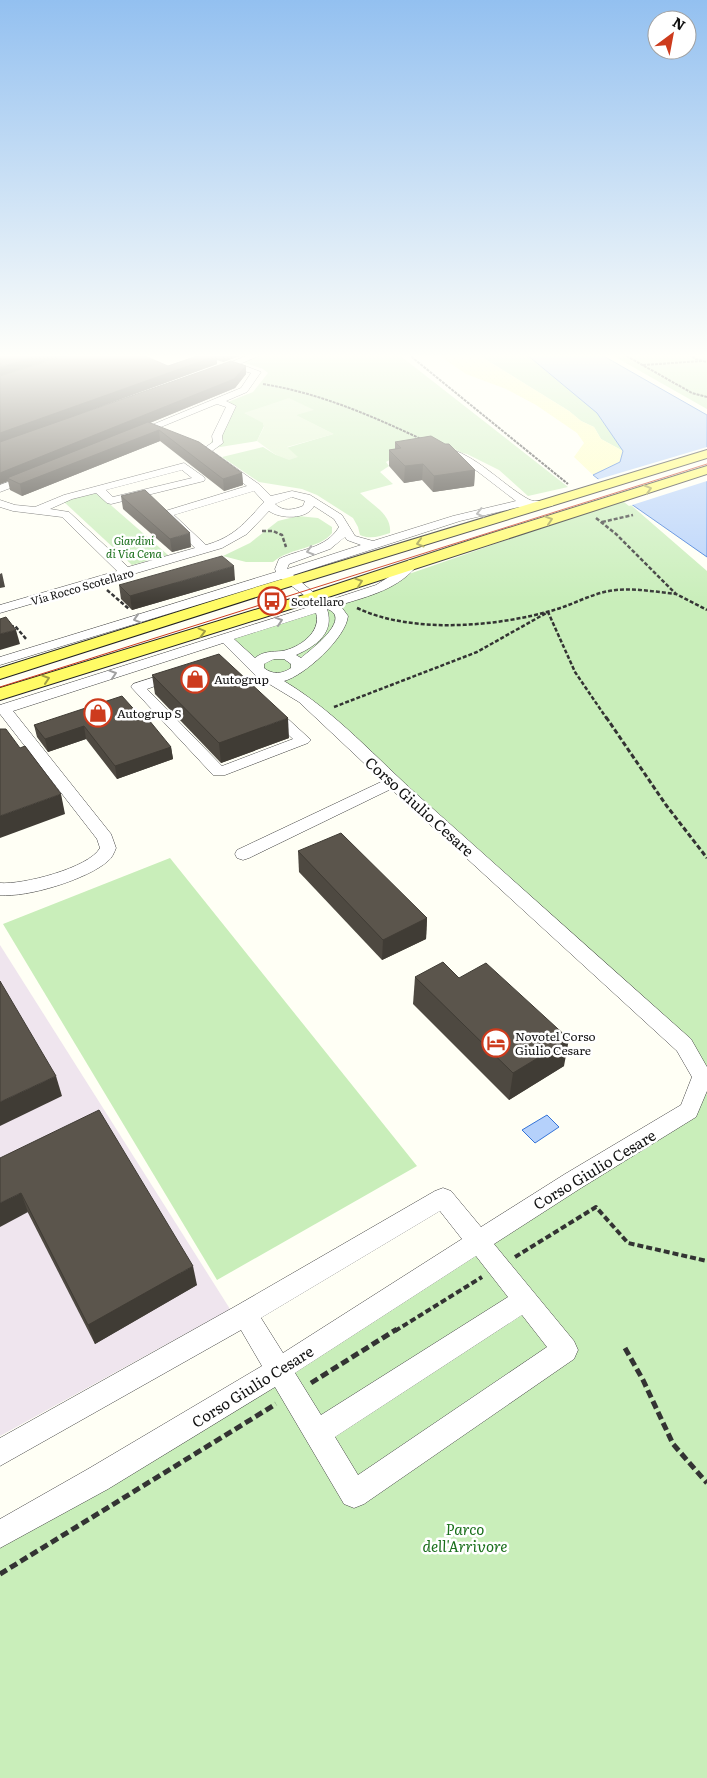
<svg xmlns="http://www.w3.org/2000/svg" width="707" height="1778" viewBox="0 0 707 1778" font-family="Literata,serif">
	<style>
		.industrial { fill: #efe5ee }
		.green { fill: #c9eeba }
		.sand { fill: #fefebd }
		.pitch { fill: #def4cd }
		.water { fill: #b5d1fb; stroke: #3674d7 }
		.pier { fill: #fffff5 }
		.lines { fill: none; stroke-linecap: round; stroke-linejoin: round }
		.minor-casing { stroke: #444; stroke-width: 1 }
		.major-casing { stroke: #222; stroke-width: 2 }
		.path-far4 { stroke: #333; stroke-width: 2; stroke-dasharray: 3 1; stroke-linecap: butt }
		.path-far3 { stroke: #333; stroke-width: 2.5; stroke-dasharray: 4 2; stroke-linecap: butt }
		.path-far2 { stroke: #333; stroke-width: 3; stroke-dasharray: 5 2.5; stroke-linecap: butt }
		.path-far1 { stroke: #333; stroke-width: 4; stroke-dasharray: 6 3; stroke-linecap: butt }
		.path { stroke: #333; stroke-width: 5; stroke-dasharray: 8 4; stroke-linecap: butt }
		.minor { fill: #fff; fill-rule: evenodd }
		.major { fill: #fffb65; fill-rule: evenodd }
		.tram { stroke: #cd3b1d; stroke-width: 1 }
		.wall { fill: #4e4941 }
		.shaded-wall { fill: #403c35 }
		.building { fill: #5b554c; stroke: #403c35 }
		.oneway { stroke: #a09d43 }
		.oneway2 { stroke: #a0a0a0 }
		.labels { text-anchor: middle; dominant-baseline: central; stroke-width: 5; stroke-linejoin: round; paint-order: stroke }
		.far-park-label { font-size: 11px; font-style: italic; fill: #1a6f1b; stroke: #fff }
		.far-street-label { font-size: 11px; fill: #111; stroke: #fff }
		.far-poi-label { font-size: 11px; fill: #111; stroke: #fff; text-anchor: start }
		.poi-label { font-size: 12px; fill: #111; stroke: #fff; text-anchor: start }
		.near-street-label { font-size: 15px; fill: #111; stroke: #fff }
		.near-park-label { font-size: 15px; font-style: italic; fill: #1a6f1b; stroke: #fff }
	</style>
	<rect width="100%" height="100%" fill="#fffff5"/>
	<path class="industrial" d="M 0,945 L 230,1309 L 0,1436 Z"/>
	<g class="green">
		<path d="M 267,354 L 398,354 L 568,487 L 528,496 L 499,470 L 467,454 C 458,453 451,445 442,444 C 421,442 404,452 386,462 L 389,466 L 380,472 L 393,484 L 360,493 C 372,505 392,514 390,533 C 380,536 370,540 360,535 L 358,527 L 353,518 L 317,495 L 302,489 L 259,482 L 222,457 L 263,447 L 276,455 L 297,457 L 286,448 L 333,434 L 295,415 L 313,409 L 245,413 L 263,422 L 264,426 L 257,441 L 214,448 L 210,445 L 228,402 L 253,392 L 268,373 L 263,369 L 242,362 Z"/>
		<path d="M 477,354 L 526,354 L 597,413 L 623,451 L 601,439 L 594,427 L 581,421 L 569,411 Z"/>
		<path d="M 610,354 L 707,354 L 707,409 Z"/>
		<path d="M 97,493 L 168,555 L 132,565 L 63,501 Z"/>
		<path d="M 624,499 L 707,571 L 707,1778 L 0,1778 L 0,1534 L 689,1111 L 701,1077 L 684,1045 L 320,713 L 225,638 Z"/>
		<path d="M 298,516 L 318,518 L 332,527 L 332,533 C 320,549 291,547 273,562 L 246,562 L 223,556 L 250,543 L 278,521 Z"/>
		<path d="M 170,858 L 417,1166 L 217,1280 L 3,924 Z"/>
	</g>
	<path class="sand" d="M 437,354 L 477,354 L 569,411 L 581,421 L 594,427 L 601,439 L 623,451 L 621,462 L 593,475 L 574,457 L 584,443 L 577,433 L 536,405 L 506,389 L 466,374 Z"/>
	<path class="pitch" d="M 289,398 L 314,410 L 296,415 L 334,434 L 287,447 L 298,457 L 289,460 L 276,455 L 257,441 L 264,427 L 263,423 L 244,413 Z"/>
	<g class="water">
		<path d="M 526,354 L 600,354 L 707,415 L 707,557 L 624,499 L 593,475 L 620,462 L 623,451 L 597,413 Z"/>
		<path d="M 547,1115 L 559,1127 L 535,1143 L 522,1130 Z"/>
	</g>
	<path class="pier" d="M 707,447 L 707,481 L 629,506 L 596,480 Z"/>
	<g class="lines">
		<g class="minor-casing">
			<g id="minor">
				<path d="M 251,354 L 263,354 L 240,364 L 261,372 L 247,392 L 226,401 L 236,406 L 222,436 L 223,443 L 212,451 L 260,485 L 271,496 L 292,491 L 310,495 L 342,515 L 355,536 L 373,541 L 453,516 L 516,501 L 477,471 L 440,452 L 439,450 L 444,447 C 477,455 500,483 528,499 C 536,504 547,497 554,504 L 552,506 L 536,507 L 531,510 L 519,507 L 460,521 L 293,575 L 320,598 L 330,600 L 376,585 L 400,570 L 409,560 L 417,560 L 419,563 C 400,589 369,596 340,605 L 348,616 C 346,638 304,676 284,681 C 336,712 377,759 422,799 C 512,879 601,959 691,1039 L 707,1067 L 707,1091 L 696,1117 L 581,1188 L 494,1244 L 574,1341 L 578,1350 L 574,1359 L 364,1504 L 354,1508 L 344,1504 L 275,1387 L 108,1489 L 0,1548 L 0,1519 L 88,1469 L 262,1366 L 241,1330 L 0,1466 L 0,1438 L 236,1306 L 435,1191 L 443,1188 L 451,1191 L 481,1227 L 565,1174 L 681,1105 L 692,1077 L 677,1051 L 391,789 L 249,858 L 243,860 L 237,858 L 235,854 L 237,850 L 383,781 L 299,702 L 256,676 L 223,643 L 13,711 L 111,834 L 116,848 C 114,853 112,858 108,861 C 88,879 27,898 0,895 L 0,883 C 22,885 89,868 100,848 L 97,839 L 0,714 L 0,705 L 312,606 L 305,596 L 282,579 L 0,665 L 0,657 L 276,572 L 275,569 L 279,559 C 299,549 326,549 339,527 L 334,519 L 314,506 C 307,520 280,519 269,511 L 247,534 L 222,548 L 0,613 L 0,605 L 117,571 L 62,517 L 13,511 L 0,507 L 0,500 L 15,505 L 35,507 L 64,495 L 184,463 L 204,477 L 205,479 L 204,481 L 111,504 L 107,503 L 96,493 L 72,499 L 50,509 L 69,512 L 128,567 L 195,548 L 160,514 L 162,512 L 247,486 L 200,451 L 213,442 L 212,436 L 226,407 L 217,404 L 139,436 L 131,436 L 130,434 L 241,388 L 251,373 L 224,365 ZM 182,470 L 192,478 L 113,497 L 106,490 ZM 254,491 L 264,502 C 245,523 234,537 206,545 L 174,515 ZM 292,497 L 305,501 L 303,506 C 293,510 283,512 275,504 ZM 345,537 L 347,540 L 361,545 L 287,569 L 289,564 L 330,549 ZM 327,609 C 354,618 309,651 301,658 L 296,655 C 316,646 335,633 327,609 ZM 316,613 C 322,632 299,648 282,651 C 272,652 263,651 255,658 L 234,639 ZM 274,659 L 284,659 L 291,664 L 291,668 C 282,674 273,675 264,668 L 264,664 ZM 440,1211 L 462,1239 L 283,1353 L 261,1318 ZM 476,1256 L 508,1297 L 321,1415 L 295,1373 ZM 522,1315 L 547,1347 L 358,1475 L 335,1437 Z"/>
				<path d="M 30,474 L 35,477 L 34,479 L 0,492 L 0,485 Z"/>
				<path d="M 164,674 L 169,675 L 171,678 L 169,681 L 147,689 L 222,766 L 293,739 L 266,714 L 264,711 L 266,708 L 276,708 L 311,740 L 308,743 L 225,775 L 213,775 L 131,687 L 133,684 Z"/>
			</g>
		</g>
		<g class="major-casing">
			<g id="major">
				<path d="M 707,450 L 707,458 L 275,591 L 0,679 L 0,668 L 263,585 Z"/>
				<path d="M 707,466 L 707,474 L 319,600 L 0,700 L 0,688 L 307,594 L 480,537 Z"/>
			</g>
		</g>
		<g class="path-far4">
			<path d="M 408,354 L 568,484"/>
			<path d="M 623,354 L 692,393 L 707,397"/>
			<path d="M 689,354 L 696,359 L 707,362"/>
			<path d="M 643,365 L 702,361"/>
			<path d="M 263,384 C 319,393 370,415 421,439"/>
		</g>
		<g class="path-far3">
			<path d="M 596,518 L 616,534 L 676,594 L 707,610"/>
			<path d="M 602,522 L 633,515"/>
			<path d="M 262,531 L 273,531 L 282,535 L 286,547"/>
			<path d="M 107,590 L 129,609"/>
			<path d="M 357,608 C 412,634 496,627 554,610 C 575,604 594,592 616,590 C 636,588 656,592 676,594"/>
			<path d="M 10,627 L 15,626 L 27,640"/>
			<path d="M 334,707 L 477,652 L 548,612 L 575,672 L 607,719"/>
		</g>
		<path class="path-far2" d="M 606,717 L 666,805 L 707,858"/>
		<g class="path-far1">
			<path d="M 515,1257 L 596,1207 L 628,1243 L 707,1261"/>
			<path d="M 395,1331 L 482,1277"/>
		</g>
		<g class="path">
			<path d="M 625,1348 L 643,1380 L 673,1444 L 707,1483"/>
			<path d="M 311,1383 L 397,1329"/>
			<path d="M 0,1574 L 276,1404"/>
		</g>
		<use href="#minor" class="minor"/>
		<use href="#major" class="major"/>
		<path class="tram" d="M 0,687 L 707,464"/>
	</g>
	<g class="wall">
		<path d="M 201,354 L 245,354 L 223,362 L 217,360 L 217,364 L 75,416 L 246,366 L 246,374 L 235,388 L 150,423 L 242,473 L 243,485 L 224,491 L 160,441 L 22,496 L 10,490 L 8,481 L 0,484 L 0,376 L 168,366 L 202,354 Z"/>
		<path d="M 395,442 L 475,470 L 474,486 L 433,492 L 422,480 L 404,483 L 389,466 L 389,450 L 395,449 Z"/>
		<path d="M 121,496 L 191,547 L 172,552 L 123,509 Z"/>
		<path d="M 235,580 L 132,610 L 121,599 L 119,585 Z"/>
		<path d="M 152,675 L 289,738 L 221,763 L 155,694 Z"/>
		<path d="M 140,716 L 171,747 L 173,759 L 117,779 L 86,739 L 48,752 L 37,737 L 34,725 Z"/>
		<path d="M 298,851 L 427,918 L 426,939 L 382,960 L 299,872 Z"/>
		<path d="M 415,977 L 459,978 L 564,1066 L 509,1100 L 413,1004 Z"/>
		<path d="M 0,1158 L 197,1285 L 95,1344 Z"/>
	</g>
	<g class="shaded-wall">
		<path d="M 43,354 L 64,354 L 64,356 L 0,376 L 0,367 Z"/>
		<path d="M 223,354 L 245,354 L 223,362 Z"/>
		<path d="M 216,356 L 217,364 L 0,443 L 0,433 Z"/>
		<path d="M 246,366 L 246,374 L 235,388 L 10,480 L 7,478 L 8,481 L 0,484 L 0,473 Z"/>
		<path d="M 159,430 L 160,441 L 22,496 L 20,484 Z"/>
		<path d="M 423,464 L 422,480 L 404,483 L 405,466 Z"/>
		<path d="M 475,470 L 474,486 L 433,492 L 434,476 Z"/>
		<path d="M 242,473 L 243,485 L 224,491 L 223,479 Z"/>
		<path d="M 190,533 L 191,547 L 172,552 L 170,539 Z"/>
		<path d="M 234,566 L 235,580 L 132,610 L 130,596 Z"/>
		<path d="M 2,573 L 5,587 L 0,588 L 0,574 Z"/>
		<path d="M 16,630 L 20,644 L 0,650 L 0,634 Z"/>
		<path d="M 288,718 L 289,738 L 221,763 L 219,743 Z"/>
		<path d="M 84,726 L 86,739 L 48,752 L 45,739 Z"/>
		<path d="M 171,747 L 173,759 L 117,779 L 115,766 Z"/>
		<path d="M 61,794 L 65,814 L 0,838 L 0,816 Z"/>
		<path d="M 427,918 L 426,939 L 382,960 L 383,940 Z"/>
		<path d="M 569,1039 L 564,1066 L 509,1100 L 513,1073 Z"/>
		<path d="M 56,1076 L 62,1096 L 0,1126 L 0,1102 Z"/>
		<path d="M 21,1193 L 28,1212 L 0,1227 L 0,1203 Z"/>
		<path d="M 193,1266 L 197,1285 L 95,1344 L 88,1325 Z"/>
	</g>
	<g class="building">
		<path d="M 0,354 L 43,354 L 0,367 Z"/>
		<path d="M 71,354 L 140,354 L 168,366 L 203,354 L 210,354 L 216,356 L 0,433 L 0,376 Z"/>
		<path d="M 231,361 L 246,366 L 234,379 L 0,473 L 0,442 Z"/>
		<path d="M 148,422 L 199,442 L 242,473 L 223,479 L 159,430 L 20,484 L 7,478 Z"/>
		<path d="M 431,436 L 445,444 L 449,444 L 475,470 L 434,476 L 423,464 L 405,466 L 389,450 L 401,448 L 395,442 Z"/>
		<path d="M 145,490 L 190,533 L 170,539 L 121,496 Z"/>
		<path d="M 222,556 L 234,566 L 130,596 L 119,585 Z"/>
		<path d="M 6,617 L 16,630 L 0,634 L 0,619 Z"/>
		<path d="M 219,654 L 288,718 L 219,743 L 152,675 Z"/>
		<path d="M 122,696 L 140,716 L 144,714 L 171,747 L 115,766 L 84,726 L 45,739 L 34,725 Z"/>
		<path d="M 0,729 L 6,729 L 20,748 L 25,746 L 61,794 L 0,816 Z"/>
		<path d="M 341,833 L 427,918 L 383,940 L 298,851 Z"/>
		<path d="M 443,962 L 459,978 L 486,963 L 569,1039 L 513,1073 L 415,977 Z"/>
		<path d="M 0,981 L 56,1076 L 0,1102 Z"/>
		<path d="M 99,1110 L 193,1266 L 88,1325 L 21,1193 L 0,1203 L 0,1158 Z"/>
	</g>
	<defs><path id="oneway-chevron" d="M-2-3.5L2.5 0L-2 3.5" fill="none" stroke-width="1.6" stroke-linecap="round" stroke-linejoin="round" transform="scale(1.25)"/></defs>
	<g class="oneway">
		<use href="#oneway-chevron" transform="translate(648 489) rotate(-17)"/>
		<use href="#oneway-chevron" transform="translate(549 520) rotate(-18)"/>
		<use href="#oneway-chevron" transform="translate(420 543) rotate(163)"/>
		<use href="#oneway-chevron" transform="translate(359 582) rotate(-19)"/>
		<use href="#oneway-chevron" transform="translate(202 632) rotate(-15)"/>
		<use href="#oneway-chevron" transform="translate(46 679) rotate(-18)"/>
	</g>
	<g class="oneway2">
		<use href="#oneway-chevron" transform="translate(480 513) rotate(166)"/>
		<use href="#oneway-chevron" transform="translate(310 551) rotate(163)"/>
		<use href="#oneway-chevron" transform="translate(137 619) rotate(163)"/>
		<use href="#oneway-chevron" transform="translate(279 621) rotate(-18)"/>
		<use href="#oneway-chevron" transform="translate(113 674) rotate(-18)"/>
	</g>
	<linearGradient id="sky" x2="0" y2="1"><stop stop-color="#93c0f0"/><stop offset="0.59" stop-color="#fffffa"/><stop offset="1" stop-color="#fffffa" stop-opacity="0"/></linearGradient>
	<rect width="707" height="603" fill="url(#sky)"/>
	<defs>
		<g id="bus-ring" transform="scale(1.4375)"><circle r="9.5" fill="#fff" stroke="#cd3b1d" stroke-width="1.5"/><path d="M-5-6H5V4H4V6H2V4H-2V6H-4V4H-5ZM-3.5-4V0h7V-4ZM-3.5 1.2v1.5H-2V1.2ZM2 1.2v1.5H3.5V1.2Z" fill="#cd3b1d"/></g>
		<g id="shop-ring" transform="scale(1.4375)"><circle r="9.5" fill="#fff" stroke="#cd3b1d" stroke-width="1.5"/><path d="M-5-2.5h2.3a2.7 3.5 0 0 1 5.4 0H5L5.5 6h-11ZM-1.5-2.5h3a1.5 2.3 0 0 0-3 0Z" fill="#cd3b1d"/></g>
		<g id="hotel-ring" transform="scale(1.4375)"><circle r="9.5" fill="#fff" stroke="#cd3b1d" stroke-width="1.5"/><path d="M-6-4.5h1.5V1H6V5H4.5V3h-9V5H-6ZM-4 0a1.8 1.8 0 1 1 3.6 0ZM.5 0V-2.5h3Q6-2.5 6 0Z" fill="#cd3b1d"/></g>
	</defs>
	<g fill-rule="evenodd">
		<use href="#bus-ring" x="272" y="601"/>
		<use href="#shop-ring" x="195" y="679"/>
		<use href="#shop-ring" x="98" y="713"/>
		<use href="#hotel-ring" x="496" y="1043"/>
	</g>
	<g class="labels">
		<g class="far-park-label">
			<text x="134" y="540">Giardini<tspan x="134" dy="13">di Via Cena</tspan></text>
		</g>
		<g class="far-street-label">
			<text transform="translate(82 586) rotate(-16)">Via Rocco Scotellaro</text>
		</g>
		<g class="far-poi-label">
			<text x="291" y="601">Scotellaro</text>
		</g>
		<g class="poi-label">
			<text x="214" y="679">Autogrup</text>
			<text x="117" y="713">Autogrup S</text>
			<text x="515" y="1036">Novotel Corso<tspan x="515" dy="14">Giulio Cesare</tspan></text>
		</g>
		<g class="near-street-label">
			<text transform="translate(420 806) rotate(42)">Corso Giulio Cesare</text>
			<text transform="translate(594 1169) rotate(-31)">Corso Giulio Cesare</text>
			<text transform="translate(252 1386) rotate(-32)">Corso Giulio Cesare</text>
		</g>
		<g class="near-park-label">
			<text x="465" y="1528">Parco<tspan x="465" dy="17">dell'Arrivore</tspan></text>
		</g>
	</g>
	<g transform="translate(672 35) rotate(32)"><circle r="24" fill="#ffffff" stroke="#a0a0a0"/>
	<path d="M0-4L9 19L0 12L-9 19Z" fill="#cd3b1d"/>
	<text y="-8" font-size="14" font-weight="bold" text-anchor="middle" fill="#111111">N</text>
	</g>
</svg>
